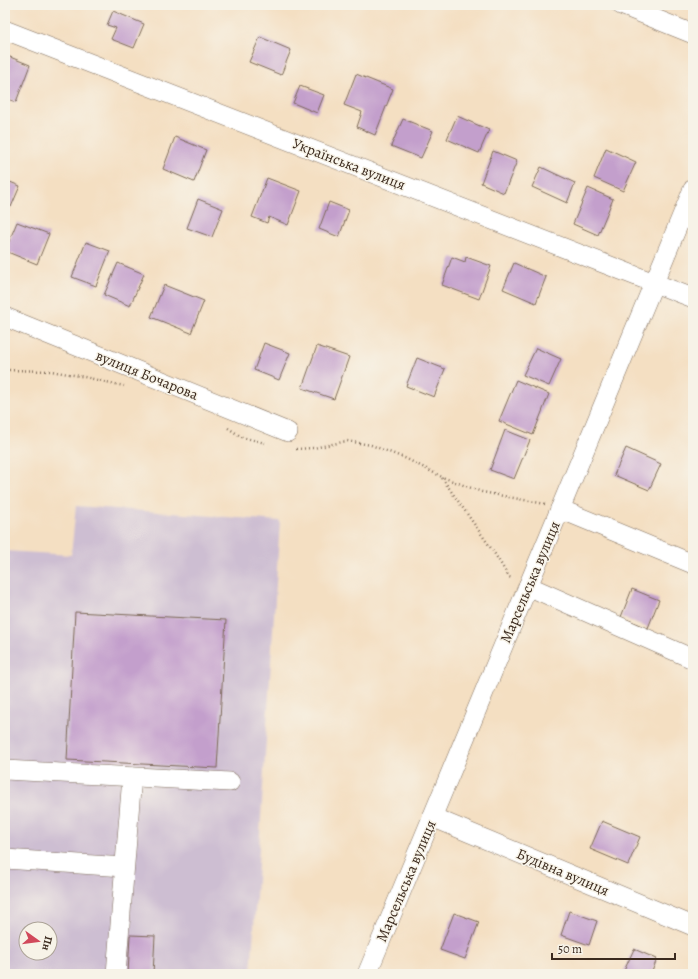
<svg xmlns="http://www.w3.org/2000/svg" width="698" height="979" viewBox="0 0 698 979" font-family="Alegreya,serif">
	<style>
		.industrial { fill: #cdbed2; fill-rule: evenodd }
		.building { fill: #c39fcc }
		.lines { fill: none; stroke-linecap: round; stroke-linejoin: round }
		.minor-casing { stroke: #7c6957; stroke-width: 20 }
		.path { stroke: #7c6957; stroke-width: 2.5; stroke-dasharray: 1 3; stroke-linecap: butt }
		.minor { stroke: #fff; stroke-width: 19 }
		.labels { text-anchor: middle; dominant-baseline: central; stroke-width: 3; stroke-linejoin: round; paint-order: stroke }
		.street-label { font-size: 15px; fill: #3b2a1e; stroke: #f7f3e8 }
	</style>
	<rect width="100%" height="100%" fill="#f7f3e8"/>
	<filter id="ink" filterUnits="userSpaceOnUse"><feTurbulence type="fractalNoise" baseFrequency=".025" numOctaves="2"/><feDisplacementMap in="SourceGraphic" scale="8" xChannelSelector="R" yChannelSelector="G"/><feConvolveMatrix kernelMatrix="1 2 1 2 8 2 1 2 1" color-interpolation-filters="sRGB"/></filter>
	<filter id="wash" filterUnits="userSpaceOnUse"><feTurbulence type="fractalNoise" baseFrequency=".012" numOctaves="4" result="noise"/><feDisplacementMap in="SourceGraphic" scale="16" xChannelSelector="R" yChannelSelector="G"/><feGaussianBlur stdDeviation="0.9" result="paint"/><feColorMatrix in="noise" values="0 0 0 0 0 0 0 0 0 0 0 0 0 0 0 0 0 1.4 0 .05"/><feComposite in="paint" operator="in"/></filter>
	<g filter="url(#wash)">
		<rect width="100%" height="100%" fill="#f4dfc2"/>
		<path class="industrial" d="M 76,506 L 280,521 L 251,974 L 5,974 L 5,551 L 71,555 ZM 26,929 L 50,929 L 50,953 L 26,953 Z"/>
		<g id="blocks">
			<g class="building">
				<path d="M 113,11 L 144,24 L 134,48 L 111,39 L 116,28 L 107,25 Z"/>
				<path d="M 260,37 L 291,50 L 281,75 L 249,62 Z"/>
				<path d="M 5,55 L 30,65 L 16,102 L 5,98 Z"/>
				<path d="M 356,74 L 393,89 L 375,135 L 357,127 L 362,112 L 344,105 Z"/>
				<path d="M 300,86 L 324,95 L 317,113 L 293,103 Z"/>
				<path d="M 457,116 L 489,130 L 479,153 L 447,139 Z"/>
				<path d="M 403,119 L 433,131 L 421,158 L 391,146 Z"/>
				<path d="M 175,137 L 206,150 L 194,182 L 163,169 Z"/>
				<path d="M 606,148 L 636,162 L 623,191 L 594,178 Z"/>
				<path d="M 493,151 L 517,161 L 504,193 L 481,183 Z"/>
				<path d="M 541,167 L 575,183 L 567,203 L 532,187 Z"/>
				<path d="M 267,178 L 301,191 L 288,225 L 269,217 L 267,223 L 252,217 Z"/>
				<path d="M 5,180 L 20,186 L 11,207 L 5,204 Z"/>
				<path d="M 588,188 L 613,199 L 598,235 L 573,224 Z"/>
				<path d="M 198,199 L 223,209 L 212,237 L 187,228 Z"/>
				<path d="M 329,202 L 349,210 L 339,237 L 319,229 Z"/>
				<path d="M 17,222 L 49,234 L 37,264 L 5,251 Z"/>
				<path d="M 86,242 L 110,251 L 96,286 L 72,277 Z"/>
				<path d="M 452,257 L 465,262 L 466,257 L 491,266 L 479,299 L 442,285 Z"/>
				<path d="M 118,263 L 144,274 L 130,306 L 104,295 Z"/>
				<path d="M 514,263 L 546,277 L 536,303 L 503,289 Z"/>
				<path d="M 164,285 L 204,301 L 191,333 L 151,317 Z"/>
				<path d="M 264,343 L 290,353 L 279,380 L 254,370 Z"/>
				<path d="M 317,346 L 349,357 L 334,399 L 302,388 Z"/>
				<path d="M 536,348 L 561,359 L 549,386 L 523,375 Z"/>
				<path d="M 417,358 L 445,369 L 434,397 L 406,386 Z"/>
				<path d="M 516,380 L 549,394 L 533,435 L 499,421 Z"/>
				<path d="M 505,430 L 530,440 L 514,479 L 490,470 Z"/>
				<path d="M 626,448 L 661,464 L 649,490 L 614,475 Z"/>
				<path d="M 632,589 L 659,600 L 648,628 L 621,617 Z"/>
				<path d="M 75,612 L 226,620 L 217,768 L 67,760 Z"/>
				<path d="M 602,821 L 640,837 L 628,865 L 590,849 Z"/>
				<path d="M 569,911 L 597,921 L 589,945 L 561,935 Z"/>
				<path d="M 454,913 L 479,922 L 465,959 L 440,950 Z"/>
				<path d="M 130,935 L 155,936 L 153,974 L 128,974 Z"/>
				<path d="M 634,949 L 657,959 L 651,974 L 625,974 L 623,973 Z"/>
			</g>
		</g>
	</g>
	<g filter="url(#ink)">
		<use href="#blocks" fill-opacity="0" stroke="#7c6957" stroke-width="1"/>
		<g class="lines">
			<g class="minor-casing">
				<g id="minor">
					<path d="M 621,5 L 693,34"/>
					<path d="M 5,30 L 654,283 L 693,298"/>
					<path d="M 5,317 L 288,432"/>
					<path d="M 560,509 L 693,564"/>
					<path d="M 528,586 L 693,659"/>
					<path d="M 5,770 L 230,782"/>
					<path d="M 432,817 L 693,926"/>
					<path d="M 5,859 L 124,867"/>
					<path d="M 116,974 L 132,777"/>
					<path d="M 367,974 L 693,189"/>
				</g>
			</g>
			<g class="path">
				<path d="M 5,370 L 51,371 L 80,376 L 124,386"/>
				<path d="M 228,428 L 242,437 L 265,443"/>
				<path d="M 296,449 L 314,448 L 347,441 L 371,445 L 407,459 L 442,477 L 482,492 L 545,504"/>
				<path d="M 442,478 L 493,551 L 509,577 L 512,578"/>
			</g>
			<use href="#minor" class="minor"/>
		</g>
	</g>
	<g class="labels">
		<g class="street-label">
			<text transform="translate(349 164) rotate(21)">Українська вулиця</text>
			<text transform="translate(147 375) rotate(22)">вулиця Бочарова</text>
			<text transform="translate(530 582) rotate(-67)">Марсельська вулиця</text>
			<text transform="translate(563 872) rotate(23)">Будівна вулиця</text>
			<text transform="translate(406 881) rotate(-67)">Марсельська вулиця</text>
		</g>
	</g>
	<rect width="698" height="979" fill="none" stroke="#f7f3e8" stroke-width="20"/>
	<g transform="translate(38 941) rotate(104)"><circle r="19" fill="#f7f3e8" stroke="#aca397"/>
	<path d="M0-3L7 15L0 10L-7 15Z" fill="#d1495b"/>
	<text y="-6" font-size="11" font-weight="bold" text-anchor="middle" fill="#3b2a1e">Пн</text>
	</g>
	<path d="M552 953v6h123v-6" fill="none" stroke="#3b2a1e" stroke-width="2"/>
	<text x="558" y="953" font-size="12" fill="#3b2a1e" stroke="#f7f3e8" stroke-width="3" paint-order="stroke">50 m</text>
</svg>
